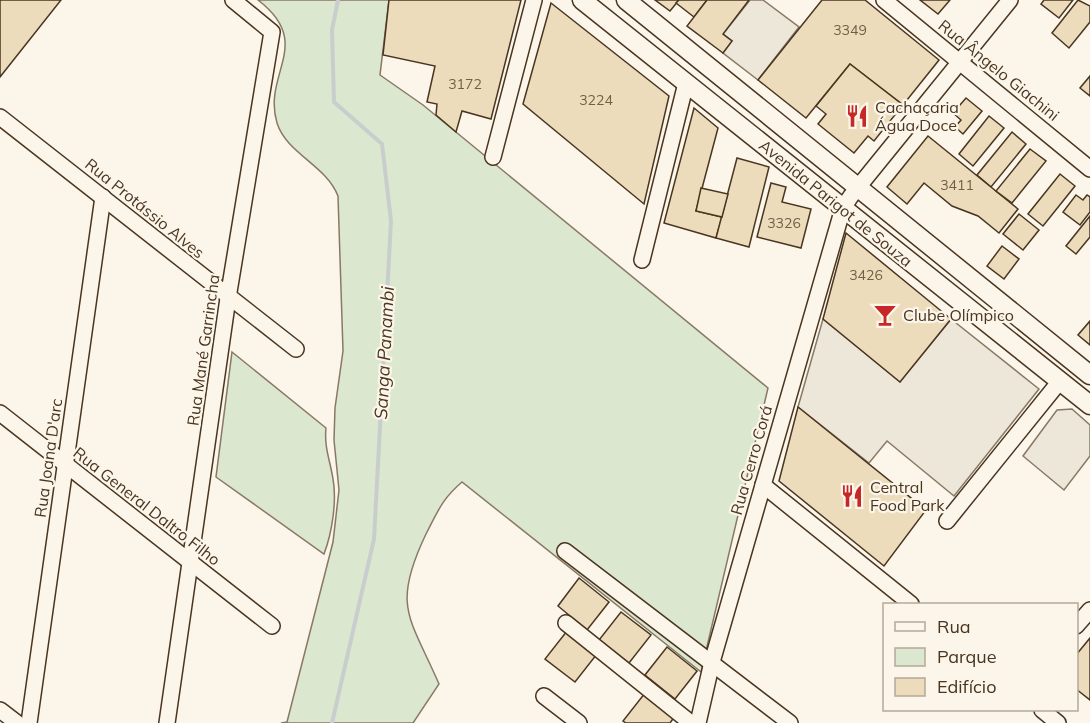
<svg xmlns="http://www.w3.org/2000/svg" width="1090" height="723" viewBox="0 0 1090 723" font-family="Mulish,sans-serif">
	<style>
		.green { fill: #dce7d0; stroke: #887966; stroke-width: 1.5 }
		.parking { fill: #ede7d9; stroke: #887966; stroke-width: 1.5 }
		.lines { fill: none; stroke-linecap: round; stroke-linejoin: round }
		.stream { stroke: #c9cecd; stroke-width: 4 }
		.building { fill: #ecdcbc; stroke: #4a3520; stroke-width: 1.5 }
		.minor-casing { stroke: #4a3520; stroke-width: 18 }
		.major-casing { stroke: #4a3520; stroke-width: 21 }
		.minor { stroke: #fbf6e9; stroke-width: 15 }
		.major { stroke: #fbf6e9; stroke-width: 18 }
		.labels { text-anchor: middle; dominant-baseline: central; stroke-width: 4.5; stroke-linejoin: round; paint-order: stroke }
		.number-label { font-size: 14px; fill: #725f47 }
		.street-label { font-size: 16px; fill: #4a3520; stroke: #fbf6e9 }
		.poi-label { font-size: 16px; fill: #4a3520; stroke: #fbf6e9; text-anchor: start }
		.water-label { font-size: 18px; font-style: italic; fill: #4a3520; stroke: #fbf6e9 }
	</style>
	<rect width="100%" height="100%" fill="#fbf6e9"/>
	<g class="green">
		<path d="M 258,0 L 389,0 L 380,75 L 423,105 L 768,388 L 701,672 L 462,482 C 442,499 438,511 426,534 C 391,607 410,617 439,684 L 413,723 L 281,723 L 287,722 L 333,542 L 339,490 L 334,440 L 335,408 L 343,351 L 338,196 C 326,165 287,154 277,123 C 262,73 315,44 258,0 Z"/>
		<path d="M 232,352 L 326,428 C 324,447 330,460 333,479 C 337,501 332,533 324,554 L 216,477 Z"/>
	</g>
	<g class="parking">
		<path d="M 750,0 L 763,0 L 799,27 L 758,80 L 723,53 L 732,41 L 723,34 Z"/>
		<path d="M 823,319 L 900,382 L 951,319 L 1039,389 L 954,496 L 887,441 L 869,463 L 798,407 Z"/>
		<path d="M 1072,409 L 1090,425 L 1090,456 L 1064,490 L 1023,456 L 1057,410 Z"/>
	</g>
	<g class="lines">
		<path class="stream" d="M 332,723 L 374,539 L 391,221 L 382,144 L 334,102 L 332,30 L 338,0"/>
	</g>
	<g class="building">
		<path d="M 0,0 L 61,0 L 0,77 Z"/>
		<path d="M 389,0 L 521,0 L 491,119 L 462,111 L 456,132 L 436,115 L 437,104 L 427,102 L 435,66 L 383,55 Z"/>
		<path d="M 655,0 L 679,0 L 670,11 Z"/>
		<path d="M 679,0 L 707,0 L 694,17 L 676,3 Z"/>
		<path d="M 707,0 L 749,0 L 723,34 L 732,41 L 723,53 L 687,26 Z"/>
		<path d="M 822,0 L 865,0 L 939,60 L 903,105 L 850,64 L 806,118 L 758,80 Z"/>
		<path d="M 920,0 L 950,0 L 938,14 Z"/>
		<path d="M 1044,0 L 1073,0 L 1059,18 L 1041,4 Z"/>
		<path d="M 1078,0 L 1090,6 L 1090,22 L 1069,48 L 1052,33 Z"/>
		<path d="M 551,3 L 669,96 L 644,204 L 523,104 Z"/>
		<path d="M 850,64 L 903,105 L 874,141 L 868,136 L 854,153 L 818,124 L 826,114 L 816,106 Z"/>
		<path d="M 1090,76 L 1090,96 L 1080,88 Z"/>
		<path d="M 966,98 L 982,111 L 963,134 L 955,127 L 961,120 L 953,113 Z"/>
		<path d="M 694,108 L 718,128 L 696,211 L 722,217 L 716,238 L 664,223 Z"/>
		<path d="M 989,116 L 1004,128 L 973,166 L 959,154 Z"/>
		<path d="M 1012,132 L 1026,144 L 991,187 L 977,175 Z"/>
		<path d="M 928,136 L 1018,209 L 999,233 L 978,216 L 952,206 L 924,183 L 907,204 L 887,187 Z"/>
		<path d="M 1030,149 L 1046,161 L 1012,203 L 996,191 Z"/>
		<path d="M 737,158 L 769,167 L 749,247 L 716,238 Z"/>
		<path d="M 1060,174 L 1075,186 L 1043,226 L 1028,214 Z"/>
		<path d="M 771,183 L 786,187 L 782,202 L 811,209 L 801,248 L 757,237 Z"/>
		<path d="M 701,188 L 728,194 L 722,217 L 696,211 Z"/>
		<path d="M 1076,195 L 1083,200 L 1087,195 L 1090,197 L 1090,212 L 1080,225 L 1063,212 Z"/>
		<path d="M 1019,214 L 1039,230 L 1023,250 L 1003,234 Z"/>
		<path d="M 1090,216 L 1090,237 L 1076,254 L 1066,246 Z"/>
		<path d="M 846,233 L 951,319 L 900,382 L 823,319 Z"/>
		<path d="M 1002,246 L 1019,259 L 1004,279 L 987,266 Z"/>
		<path d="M 1090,321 L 1090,345 L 1078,335 Z"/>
		<path d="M 798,407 L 926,510 L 884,566 L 779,481 Z"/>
		<path d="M 579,578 L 609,602 L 587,630 L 558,606 Z"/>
		<path d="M 621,612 L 651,635 L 629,663 L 599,640 Z"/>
		<path d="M 567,631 L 597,654 L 575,682 L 545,659 Z"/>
		<path d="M 1090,638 L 1090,700 L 1076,689 L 1076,655 Z"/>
		<path d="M 667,647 L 697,671 L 675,699 L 645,675 Z"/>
		<path d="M 645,693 L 675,716 L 670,723 L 626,723 L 623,721 Z"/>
	</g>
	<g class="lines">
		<g class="minor-casing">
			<g id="minor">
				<path d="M 884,0 L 1090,169"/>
				<path d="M 0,117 L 296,349"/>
				<path d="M 493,157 L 534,0"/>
				<path d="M 642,260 L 686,83"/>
				<path d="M 0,413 L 272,626"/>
				<path d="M 763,485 L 911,604"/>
				<path d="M 947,521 L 1060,381"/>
				<path d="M 565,551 L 790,723"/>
				<path d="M 566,623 L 691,723"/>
				<path d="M 1076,626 L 1090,610"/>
				<path d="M 544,696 L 579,723"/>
				<path d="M 0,710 L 17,723"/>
				<path d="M 1042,710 L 1058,723"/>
				<path d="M 29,723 L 103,197"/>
				<path d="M 167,723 L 228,298 L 272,32 L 233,0"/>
				<path d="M 698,723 L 712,662 L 843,208 L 851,196 L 1010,0"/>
			</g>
		</g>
		<g class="major-casing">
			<g id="major">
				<path d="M 582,0 L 1090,405"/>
				<path d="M 626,0 L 1090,375"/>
			</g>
		</g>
		<use href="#minor" class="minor"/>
		<use href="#major" class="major"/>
	</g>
	<defs>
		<g id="restaurant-bare" transform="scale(1.8)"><path d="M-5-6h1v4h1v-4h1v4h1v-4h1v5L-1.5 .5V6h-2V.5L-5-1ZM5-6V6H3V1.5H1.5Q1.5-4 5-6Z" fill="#c62828" stroke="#fbf6e9" stroke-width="2.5" paint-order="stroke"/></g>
		<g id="bar-bare" transform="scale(1.8)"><path d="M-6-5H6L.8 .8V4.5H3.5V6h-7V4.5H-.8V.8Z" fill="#c62828" stroke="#fbf6e9" stroke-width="2.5" paint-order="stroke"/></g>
	</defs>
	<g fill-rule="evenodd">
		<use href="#restaurant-bare" x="857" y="116"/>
		<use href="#bar-bare" x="885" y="315"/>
		<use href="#restaurant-bare" x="852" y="496"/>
	</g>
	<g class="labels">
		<g class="number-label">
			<text x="850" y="30">3349</text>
			<text x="465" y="84">3172</text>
			<text x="596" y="100">3224</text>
			<text x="957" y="185">3411</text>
			<text x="784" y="223">3326</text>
			<text x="866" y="275">3426</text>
		</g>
		<g class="street-label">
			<text transform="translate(999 70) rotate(39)">Rua Ângelo Giachini</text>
			<text transform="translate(836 203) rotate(39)">Avenida Parigot de Souza</text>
			<text transform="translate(145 208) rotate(39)">Rua Protássio Alves</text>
			<text transform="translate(203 350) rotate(-82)">Rua Mané Garrincha</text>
			<text transform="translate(48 458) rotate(-82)">Rua Joana D'arc</text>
			<text transform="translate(751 460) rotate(-74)">Rua Cerro Corá</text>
			<text transform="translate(147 506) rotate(38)">Rua General Daltro Filho</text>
		</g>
		<g class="poi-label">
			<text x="875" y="107">Cachaçaria<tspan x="875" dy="18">Água Doce</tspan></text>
			<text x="903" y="315">Clube Olímpico</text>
			<text x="870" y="487">Central<tspan x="870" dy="18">Food Park</tspan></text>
		</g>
		<g class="water-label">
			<text transform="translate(384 353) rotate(-87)">Sanga Panambi</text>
		</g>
	</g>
	<rect x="883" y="603" width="195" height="108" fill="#fbf6e9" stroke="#b4a999" stroke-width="1.5"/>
	<rect x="895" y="622" width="30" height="9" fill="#fbf6e9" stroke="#b4a999" stroke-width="1.5"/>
	<text x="937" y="633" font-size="18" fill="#4a3520">Rua</text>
	<rect x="895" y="648" width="30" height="18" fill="#dce7d0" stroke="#b4a999" stroke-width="1.5"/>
	<text x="937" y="663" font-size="18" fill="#4a3520">Parque</text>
	<rect x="895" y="678" width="30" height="18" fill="#ecdcbc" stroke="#b4a999" stroke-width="1.5"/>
	<text x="937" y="693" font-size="18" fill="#4a3520">Edifício</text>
</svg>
